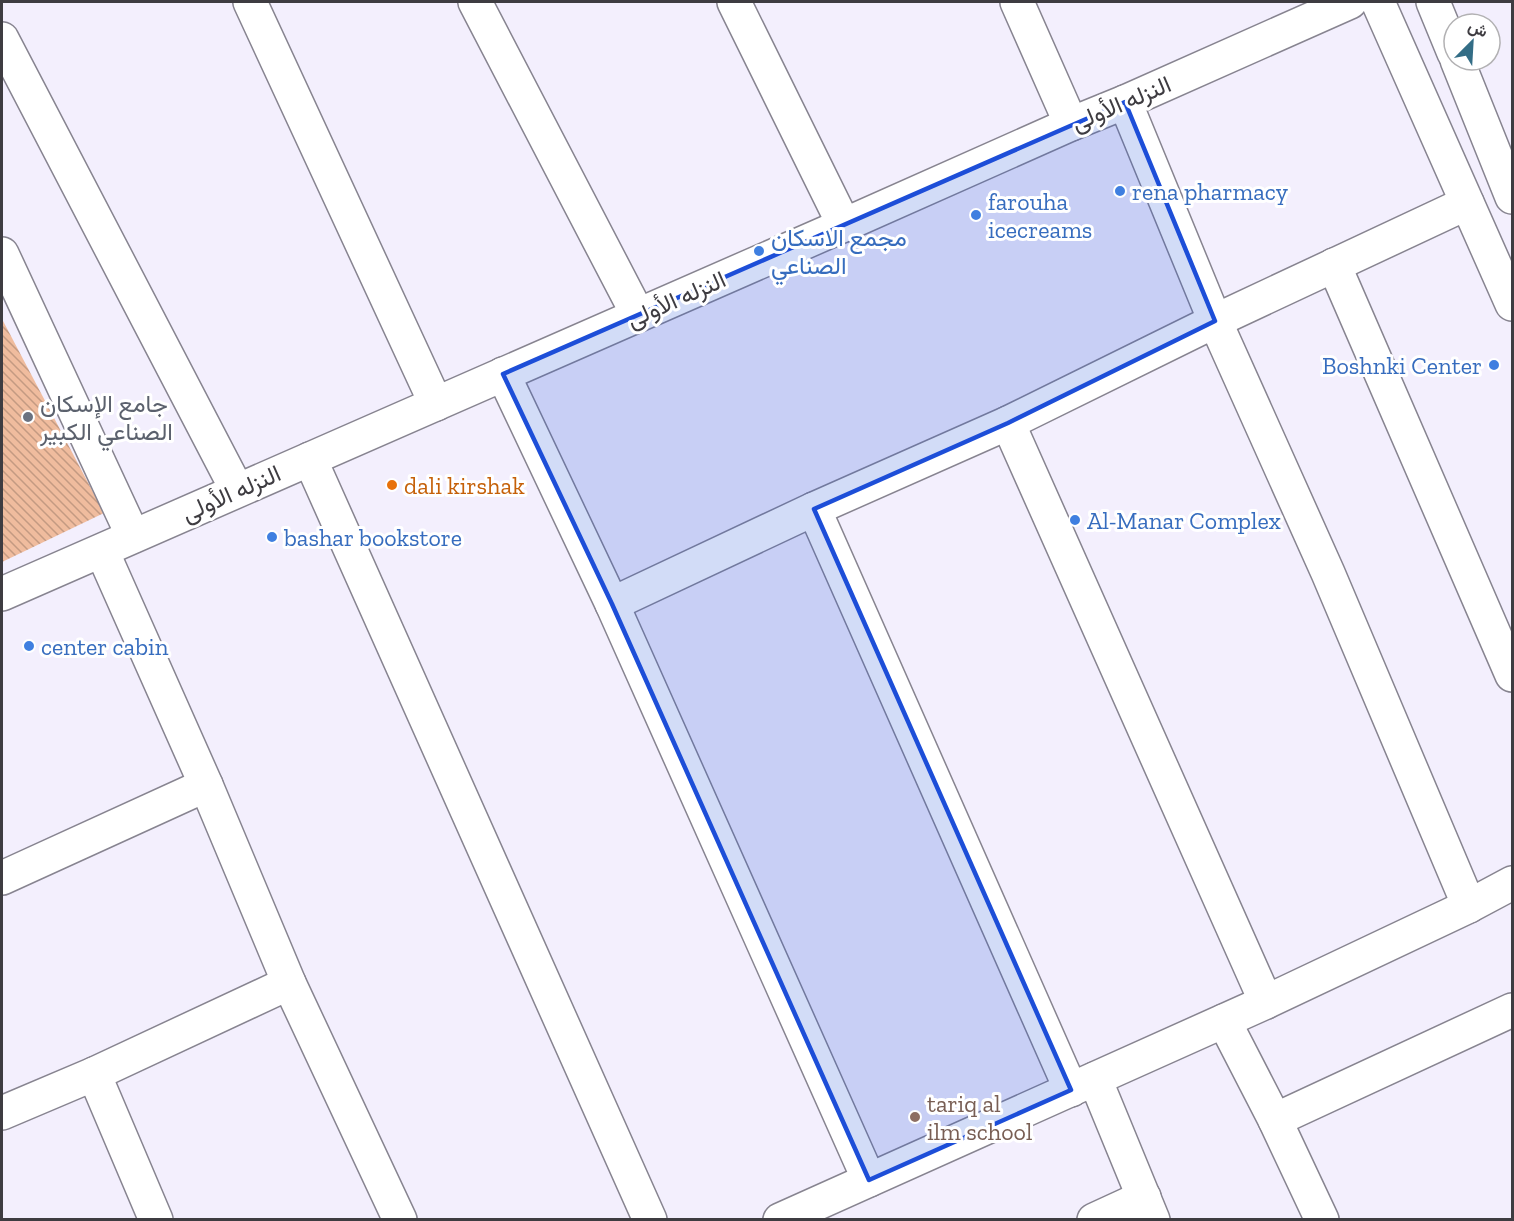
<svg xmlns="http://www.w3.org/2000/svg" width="1514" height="1221" viewBox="0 0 1514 1221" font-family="'Zilla Slab',Vazirmatn,serif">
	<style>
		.building { fill: url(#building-back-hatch) }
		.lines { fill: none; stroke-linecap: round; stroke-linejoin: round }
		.minor-casing { stroke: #878490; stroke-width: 36 }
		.minor { stroke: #fff; stroke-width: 33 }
		.marked { fill: #1d4ed8; fill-opacity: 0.2; stroke: #1d4ed8; stroke-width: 4.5; stroke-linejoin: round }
		.shop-dot { fill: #3f7fe0; stroke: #fff; stroke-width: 2 }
		.worship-dot { fill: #6b7280; stroke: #fff; stroke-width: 2 }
		.food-dot { fill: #e8710a; stroke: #fff; stroke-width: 2 }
		.education-dot { fill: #8d6e63; stroke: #fff; stroke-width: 2 }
		.labels { text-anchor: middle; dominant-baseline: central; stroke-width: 6; stroke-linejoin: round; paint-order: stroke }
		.street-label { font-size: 24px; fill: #3e3c41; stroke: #fff }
		.shop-label { font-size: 24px; fill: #366cbe; stroke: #fff; text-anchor: start }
		.worship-label { font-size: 24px; fill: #5b616d; stroke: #fff; text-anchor: start }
		.food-label { font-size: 24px; fill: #c56008; stroke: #fff; text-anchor: start }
		.education-label { font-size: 24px; fill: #785e54; stroke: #fff; text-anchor: start }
	</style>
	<defs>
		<pattern id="building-back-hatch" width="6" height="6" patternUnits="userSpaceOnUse" patternTransform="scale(1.5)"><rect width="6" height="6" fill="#f0bc9e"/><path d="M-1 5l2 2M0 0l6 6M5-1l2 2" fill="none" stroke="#c49a82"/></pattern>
	</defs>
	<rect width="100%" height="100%" fill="#f3effd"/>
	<path class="building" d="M 2,319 L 104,513 L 2,562 Z"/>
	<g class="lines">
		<g class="minor-casing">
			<g id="minor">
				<path d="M 250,2 L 436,404"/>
				<path d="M 475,2 L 638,315"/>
				<path d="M 734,2 L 844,225"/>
				<path d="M 1017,2 L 1071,124"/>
				<path d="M 1378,2 L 1512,304"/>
				<path d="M 1433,2 L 1454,53"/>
				<path d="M 2,39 L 237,490"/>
				<path d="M 1457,60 L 1512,197"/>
				<path d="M 1125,102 L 1215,321 L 1328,573 L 1469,906"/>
				<path d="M 2,254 L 133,536"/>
				<path d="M 1334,265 L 1512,675"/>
				<path d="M 503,374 L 612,604 L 869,1180"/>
				<path d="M 1008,423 L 1266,1002"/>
				<path d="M 310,459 L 650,1220"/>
				<path d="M 814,509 L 1071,1090"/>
				<path d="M 102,551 L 206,785 L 289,983 L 400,1220"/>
				<path d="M 2,594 L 844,225 L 1071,124 L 1125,102 L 1350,2"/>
				<path d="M 612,604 L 814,509 L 1008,423 L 1215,321 L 1467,203"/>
				<path d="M 2,878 L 206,785"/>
				<path d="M 1224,1021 L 1275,1120 L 1322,1220"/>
				<path d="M 94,1074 L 156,1220"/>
				<path d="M 1095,1079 L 1153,1220"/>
				<path d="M 2,1113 L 94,1074 L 289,983"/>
				<path d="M 1275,1120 L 1512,1010"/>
				<path d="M 780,1220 L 1266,1002 L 1469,906 L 1512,883"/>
				<path d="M 1094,1220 L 1144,1197"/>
			</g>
		</g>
		<use href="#minor" class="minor"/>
	</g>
	<path class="marked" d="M 1125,102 L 1215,321 L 1008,423 L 814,509 L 1071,1090 L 869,1180 L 612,604 L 503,374 Z"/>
	<g class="shop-dot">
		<circle cx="1120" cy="191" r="6"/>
		<circle cx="976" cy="215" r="6"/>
		<circle cx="759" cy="251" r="6"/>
		<circle cx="1494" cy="365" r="6"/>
		<circle cx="1075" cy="520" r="6"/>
		<circle cx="272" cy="537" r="6"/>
		<circle cx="29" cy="646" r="6"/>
	</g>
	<circle class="worship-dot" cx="28" cy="417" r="6"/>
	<circle class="food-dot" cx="392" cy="485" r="6"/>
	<circle class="education-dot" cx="915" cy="1117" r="6"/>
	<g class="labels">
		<g class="street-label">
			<text transform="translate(1121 103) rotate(-23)">النزله الأولى</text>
			<text transform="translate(676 299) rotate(-24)">النزله الأولى</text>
			<text transform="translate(231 493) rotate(-24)">النزله الأولى</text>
		</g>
		<g class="shop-label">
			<text x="1132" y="191">rena pharmacy</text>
			<text x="988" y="201">farouha<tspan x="988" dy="28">icecreams</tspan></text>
			<text x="771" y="237">مجمع الاسكان<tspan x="771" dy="28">الصناعي</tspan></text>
			<text x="1482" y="365" text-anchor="end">Boshnki Center</text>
			<text x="1087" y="520">Al-Manar Complex</text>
			<text x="284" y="537">bashar bookstore</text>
			<text x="41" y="646">center cabin</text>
		</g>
		<g class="worship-label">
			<text x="40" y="403">جامع الإسكان<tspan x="40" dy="28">الصناعي الكبير</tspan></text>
		</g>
		<g class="food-label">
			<text x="404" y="485">dali kirshak</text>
		</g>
		<g class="education-label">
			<text x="927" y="1103">tariq al<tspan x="927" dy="28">ilm school</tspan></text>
		</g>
	</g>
	<rect width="1514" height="1221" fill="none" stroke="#3e3c41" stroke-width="6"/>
	<g transform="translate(1472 42) rotate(24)"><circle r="28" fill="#ffffff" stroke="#b2b1b3" stroke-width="1.5"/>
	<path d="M0-4.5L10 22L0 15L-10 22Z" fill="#336d86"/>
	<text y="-9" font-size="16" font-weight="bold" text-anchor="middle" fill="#3e3c41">ش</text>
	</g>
</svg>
